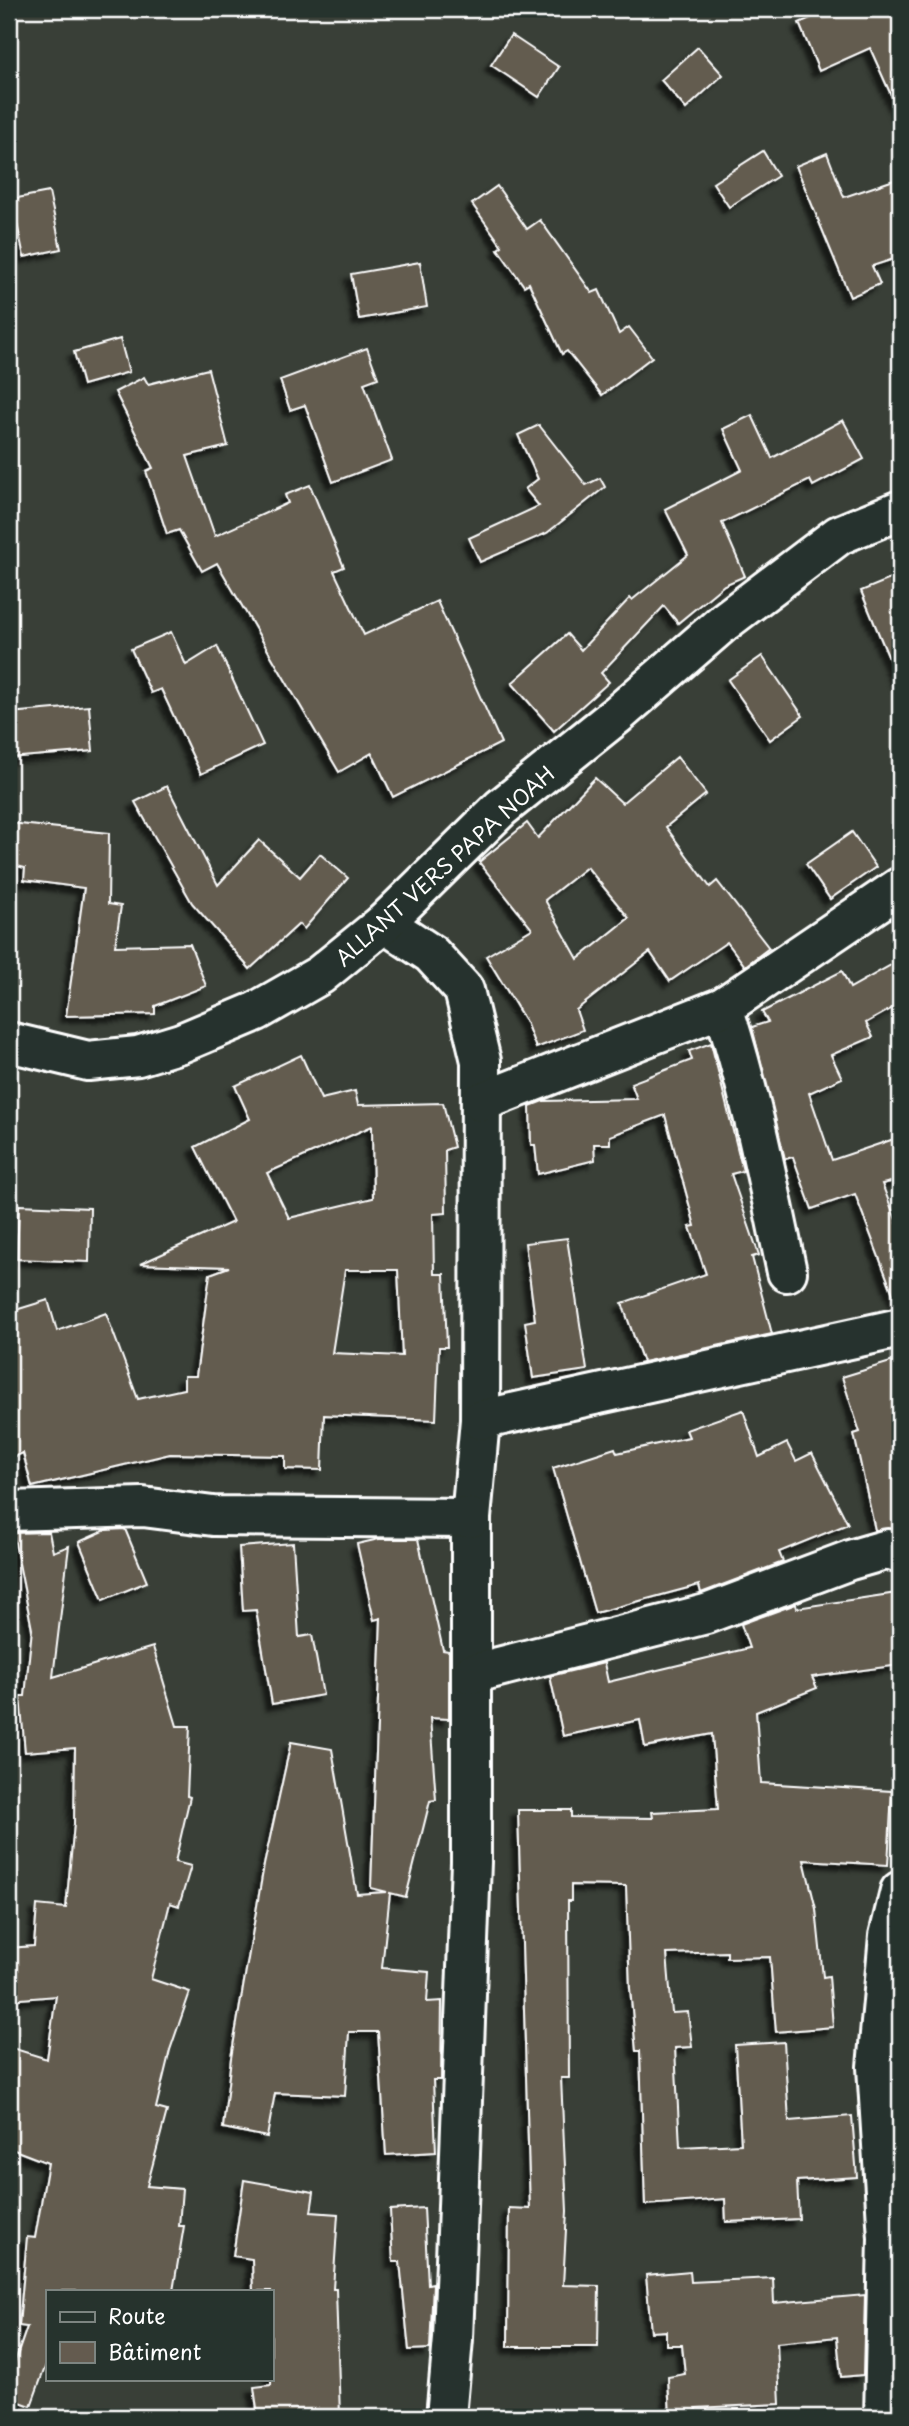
<svg xmlns="http://www.w3.org/2000/svg" width="909" height="2426" viewBox="0 0 909 2426" font-family="'Playpen Sans',sans-serif">
	<style>
		.building { fill: #645b4f; stroke: #fff; stroke-width: 2; fill-rule: evenodd; filter: url(#shadow) }
		.lines { fill: none; stroke-linecap: round; stroke-linejoin: round }
		.minor-casing { stroke: #fff; stroke-width: 44 }
		.minor { stroke: #26332d; stroke-width: 38 }
		.labels { text-anchor: middle; dominant-baseline: central; stroke-width: 5; stroke-linejoin: round; paint-order: stroke }
		.street-label { font-size: 21px; fill: #fff; stroke: #26332d }
	</style>
	<defs>
		<filter id="shadow"><feDropShadow dx="-6" dy="6" stdDeviation="2" flood-color="#0009"/></filter>
	</defs>
	<rect width="100%" height="100%" fill="#393f37"/>
	<filter id="ink" filterUnits="userSpaceOnUse"><feTurbulence type="fractalNoise" baseFrequency=".0143" numOctaves="2"/><feDisplacementMap in="SourceGraphic" scale="14" xChannelSelector="R" yChannelSelector="G"/><feConvolveMatrix kernelMatrix="1 2 1 2 8 2 1 2 1" color-interpolation-filters="sRGB"/></filter>
	<g filter="url(#ink)">
		<g class="building">
			<path d="M 831,9 L 900,9 L 900,115 L 870,48 L 819,71 L 799,23 Z"/>
			<path d="M 511,35 L 559,67 L 539,97 L 491,65 Z"/>
			<path d="M 698,47 L 723,75 L 686,109 L 661,80 Z"/>
			<path d="M 763,151 L 778,176 L 729,207 L 713,183 Z"/>
			<path d="M 827,153 L 844,197 L 900,178 L 900,257 L 872,266 L 880,284 L 850,297 L 796,166 Z"/>
			<path d="M 497,186 L 527,229 L 540,220 L 592,293 L 599,290 L 619,334 L 629,327 L 652,357 L 602,395 L 567,351 L 562,354 L 529,283 L 524,286 L 498,249 L 502,246 L 472,204 Z"/>
			<path d="M 49,192 L 61,249 L 24,257 L 12,199 Z"/>
			<path d="M 420,262 L 427,307 L 359,319 L 351,274 Z"/>
			<path d="M 120,339 L 129,372 L 83,385 L 74,352 Z"/>
			<path d="M 367,348 L 378,378 L 364,383 L 392,460 L 333,482 L 305,405 L 290,410 L 280,380 Z"/>
			<path d="M 208,369 L 228,446 L 187,456 L 215,536 L 288,503 L 285,495 L 310,485 L 344,567 L 334,571 L 364,635 L 437,601 L 501,743 L 393,797 L 372,753 L 339,772 L 217,563 L 202,571 L 179,530 L 167,534 L 146,471 L 153,468 L 115,392 L 144,377 L 148,384 Z"/>
			<path d="M 752,415 L 772,458 L 843,420 L 864,459 L 813,486 L 810,480 L 722,523 L 745,576 L 724,585 L 678,623 L 664,606 L 601,673 L 609,682 L 554,731 L 512,683 L 567,634 L 581,650 L 630,598 L 632,600 L 688,555 L 665,509 L 742,470 L 723,429 Z"/>
			<path d="M 539,425 L 586,485 L 600,478 L 605,487 L 547,533 L 480,562 L 469,538 L 539,506 L 525,489 L 538,479 L 518,435 Z"/>
			<path d="M 900,575 L 900,685 L 861,591 Z"/>
			<path d="M 171,632 L 186,665 L 217,646 L 263,745 L 201,774 L 161,689 L 151,693 L 131,649 Z"/>
			<path d="M 762,656 L 803,716 L 770,740 L 728,680 Z"/>
			<path d="M 89,706 L 93,751 L 9,758 L 9,713 Z"/>
			<path d="M 677,757 L 706,794 L 666,827 L 710,887 L 717,881 L 769,948 L 745,966 L 727,942 L 670,981 L 650,952 L 576,1010 L 583,1030 L 536,1048 L 526,1022 L 486,956 L 532,929 L 479,862 L 527,823 L 538,838 L 595,778 L 622,803 ZM 587,867 L 629,918 L 578,959 L 545,900 Z"/>
			<path d="M 167,786 L 218,885 L 259,840 L 300,877 L 320,854 L 348,878 L 304,929 L 299,924 L 250,969 L 192,903 L 135,802 Z"/>
			<path d="M 9,823 L 109,833 L 108,904 L 121,906 L 115,946 L 190,944 L 206,986 L 155,1006 L 155,1014 L 66,1016 L 84,888 L 24,880 L 25,868 L 9,864 Z"/>
			<path d="M 852,832 L 876,867 L 830,899 L 806,864 Z"/>
			<path d="M 900,960 L 900,1004 L 866,1023 L 873,1037 L 831,1055 L 842,1078 L 809,1093 L 832,1160 L 900,1137 L 900,1180 L 882,1184 L 900,1230 L 898,1307 L 855,1194 L 812,1209 L 793,1157 L 785,1159 L 752,1027 L 768,1022 L 762,1012 L 842,971 L 850,988 Z"/>
			<path d="M 711,1043 L 743,1171 L 731,1174 L 759,1255 L 752,1257 L 772,1334 L 643,1362 L 622,1303 L 706,1274 L 690,1227 L 695,1226 L 665,1115 L 610,1136 L 610,1144 L 594,1144 L 595,1160 L 538,1174 L 535,1145 L 531,1145 L 530,1106 L 543,1101 L 637,1099 L 631,1083 L 692,1060 L 689,1051 Z"/>
			<path d="M 301,1055 L 321,1099 L 355,1091 L 358,1105 L 443,1103 L 454,1147 L 445,1150 L 446,1213 L 433,1214 L 434,1274 L 444,1274 L 447,1347 L 439,1347 L 436,1420 L 324,1415 L 322,1470 L 285,1469 L 285,1456 L 170,1454 L 32,1487 L 23,1453 L 9,1459 L 9,1312 L 48,1300 L 57,1331 L 106,1313 L 138,1399 L 184,1389 L 184,1376 L 196,1376 L 210,1274 L 229,1267 L 140,1264 L 233,1222 L 195,1147 L 250,1119 L 235,1086 ZM 372,1126 L 373,1198 L 289,1218 L 267,1173 ZM 345,1270 L 398,1270 L 402,1356 L 332,1353 Z"/>
			<path d="M 19,1205 L 90,1208 L 89,1262 L 17,1259 Z"/>
			<path d="M 567,1238 L 587,1370 L 533,1378 L 525,1322 L 535,1320 L 525,1243 Z"/>
			<path d="M 900,1359 L 900,1530 L 875,1530 L 854,1434 L 860,1432 L 842,1377 Z"/>
			<path d="M 743,1410 L 759,1457 L 787,1443 L 796,1461 L 812,1453 L 848,1524 L 779,1552 L 783,1562 L 701,1593 L 699,1585 L 595,1613 L 553,1468 L 615,1448 L 617,1453 L 689,1437 L 686,1430 Z"/>
			<path d="M 125,1529 L 147,1582 L 103,1600 L 79,1542 L 106,1530 Z"/>
			<path d="M 49,1532 L 53,1552 L 69,1546 L 53,1677 L 153,1647 L 177,1726 L 190,1726 L 187,1796 L 190,1797 L 175,1862 L 191,1866 L 179,1906 L 170,1903 L 151,1979 L 190,1992 L 170,2050 L 156,2108 L 167,2111 L 147,2186 L 182,2189 L 179,2226 L 184,2226 L 173,2291 L 47,2291 L 47,2362 L 31,2406 L 9,2398 L 9,2379 L 27,2327 L 19,2326 L 27,2237 L 35,2238 L 48,2163 L 9,2148 L 9,2047 L 47,2059 L 56,1996 L 9,2000 L 9,1948 L 34,1946 L 37,1905 L 66,1908 L 74,1824 L 75,1748 L 25,1752 L 20,1696 L 25,1696 L 32,1629 L 13,1533 Z"/>
			<path d="M 379,1539 L 418,1539 L 443,1650 L 449,1651 L 449,1719 L 430,1718 L 436,1800 L 430,1801 L 406,1897 L 390,1893 L 382,1968 L 429,1972 L 427,2002 L 442,2001 L 441,2080 L 433,2080 L 436,2152 L 386,2155 L 378,2032 L 349,2032 L 345,2096 L 275,2093 L 267,2137 L 223,2128 L 231,2058 L 264,1865 L 291,1742 L 332,1749 L 357,1894 L 387,1892 L 371,1888 L 381,1618 L 374,1620 L 357,1544 Z"/>
			<path d="M 293,1543 L 299,1637 L 312,1635 L 323,1695 L 272,1704 L 256,1610 L 243,1611 L 239,1547 Z"/>
			<path d="M 897,1593 L 900,1665 L 812,1677 L 817,1688 L 756,1712 L 761,1783 L 892,1791 L 888,1865 L 804,1860 L 816,1909 L 823,1977 L 829,1976 L 833,2027 L 776,2032 L 770,1957 L 727,1958 L 727,1952 L 667,1954 L 672,2013 L 688,2012 L 692,2047 L 675,2048 L 680,2147 L 741,2144 L 735,2045 L 784,2042 L 789,2121 L 852,2116 L 857,2177 L 797,2181 L 799,2219 L 726,2222 L 725,2199 L 645,2205 L 640,2051 L 636,2051 L 630,1988 L 626,1886 L 571,1885 L 571,1901 L 568,1901 L 569,2078 L 561,2078 L 567,2211 L 563,2285 L 599,2286 L 598,2347 L 508,2347 L 509,2208 L 530,2209 L 518,1810 L 571,1810 L 571,1817 L 653,1818 L 652,1812 L 718,1809 L 712,1734 L 645,1747 L 640,1720 L 563,1736 L 550,1676 L 604,1663 L 608,1682 L 749,1648 L 741,1624 L 796,1604 L 797,1608 Z"/>
			<path d="M 244,2180 L 314,2192 L 311,2212 L 338,2214 L 333,2289 L 336,2289 L 340,2417 L 258,2417 L 254,2387 L 271,2385 L 271,2291 L 253,2291 L 252,2259 L 233,2256 Z"/>
			<path d="M 424,2208 L 428,2284 L 433,2283 L 430,2349 L 409,2350 L 400,2262 L 393,2262 L 390,2210 Z"/>
			<path d="M 690,2271 L 691,2282 L 773,2278 L 774,2303 L 865,2295 L 863,2375 L 841,2377 L 837,2337 L 777,2343 L 780,2404 L 696,2408 L 696,2417 L 670,2417 L 668,2377 L 685,2374 L 682,2345 L 666,2345 L 666,2331 L 651,2332 L 646,2275 Z"/>
		</g>
		<g class="lines">
			<g class="minor-casing">
				<g id="minor">
					<path d="M 384,923 L 431,954 L 464,990 L 481,1061 L 480,1420 L 471,1518 L 471,1862 L 453,2339 L 446,2417"/>
					<path d="M 723,1007 C 751,1093 768,1183 787,1272"/>
					<path d="M 9,1042 L 88,1061 L 138,1056 L 181,1043 L 257,1011 L 320,975 L 384,923 L 501,808 L 618,714 L 724,622 L 839,535 L 900,510"/>
					<path d="M 481,1102 L 723,1007 L 900,887"/>
					<path d="M 480,1420 L 900,1328"/>
					<path d="M 9,1511 L 143,1507 L 213,1516 L 471,1518"/>
					<path d="M 471,1674 L 706,1614 L 850,1560 L 888,1549 L 900,1553"/>
					<path d="M 884,2417 L 888,2238 L 877,2067 L 889,1936 L 900,1891"/>
				</g>
			</g>
			<use href="#minor" class="minor"/>
		</g>
	</g>
	<g class="labels">
		<g class="street-label">
			<text transform="translate(444 865) rotate(-42)">ALLANT VERS PAPA NOAH</text>
		</g>
	</g>
	<rect width="909" height="2426" fill="none" stroke="#26332d" stroke-width="35"/>
	<rect x="18" y="18" width="874" height="2391" fill="none" stroke="#fff" stroke-width="2.5" filter="url(#ink)"/>
	<rect x="46" y="2290" width="228" height="91" fill="#26332d" stroke="#7d8581" stroke-width="2"/>
	<rect x="60" y="2312" width="35" height="10" fill="#26332d" stroke="#7d8581" stroke-width="2"/>
	<text x="108" y="2324" font-size="21" fill="#ffffff">Route</text>
	<rect x="60" y="2342" width="35" height="21" fill="#645b4f" stroke="#7d8581" stroke-width="2"/>
	<text x="108" y="2360" font-size="21" fill="#ffffff">Bâtiment</text>
</svg>
